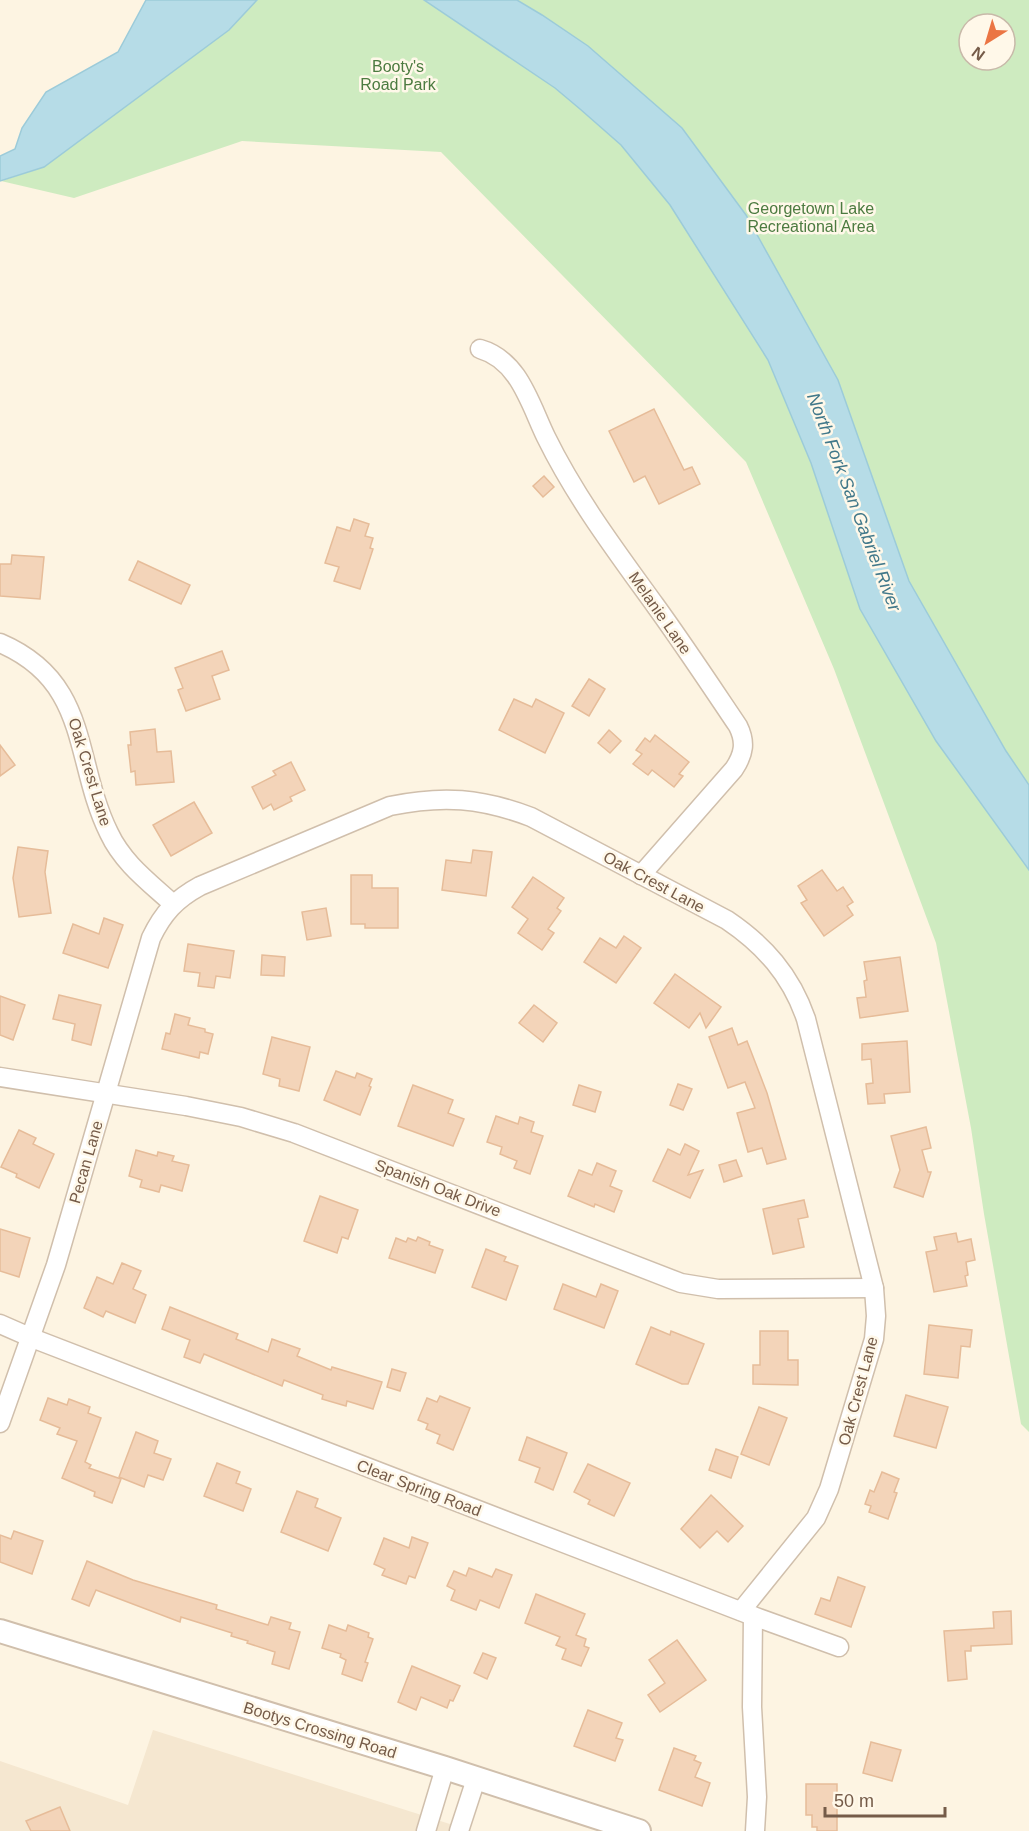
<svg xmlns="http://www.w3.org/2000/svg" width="1029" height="1831" viewBox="0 0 1029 1831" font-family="Arial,sans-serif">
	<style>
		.residential { fill: #f5e7d0 }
		.green { fill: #ceebc0; fill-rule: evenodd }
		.water { fill: #b6dce7; stroke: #9ccbd9; stroke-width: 1.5 }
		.building { fill: #f3d4b9; stroke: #e6bc99; stroke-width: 1.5 }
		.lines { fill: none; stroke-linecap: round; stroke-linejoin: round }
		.minor-casing { stroke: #d0bfac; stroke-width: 21 }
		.tertiary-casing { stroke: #d0bfac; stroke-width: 26 }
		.minor { stroke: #fff; stroke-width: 18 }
		.tertiary { stroke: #fff; stroke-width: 22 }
		.labels { text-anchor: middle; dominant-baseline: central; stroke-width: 5; stroke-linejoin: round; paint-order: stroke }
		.park-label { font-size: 16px; fill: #4c7b40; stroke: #fff8e9 }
		.street-label { font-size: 16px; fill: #755b48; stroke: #fff8e9 }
		.water-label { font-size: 18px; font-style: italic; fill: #41788a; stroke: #fff8e9 }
	</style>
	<rect width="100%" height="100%" fill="#fdf4e2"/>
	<path class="residential" d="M 153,1730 L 472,1831 L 0,1831 L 0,1761 L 128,1805 Z"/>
	<path class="green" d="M 257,0 L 1029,0 L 1029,1432 L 1021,1424 L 984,1214 L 971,1128 L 936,943 L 834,669 L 746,462 L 441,152 L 242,141 L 74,198 L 1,181 L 44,167 L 229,30 ZM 969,24 L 1005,24 L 1005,60 L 969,60 Z"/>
	<g class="water">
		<path d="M 146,0 L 257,0 L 229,30 L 44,167 L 0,181 L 0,156 L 15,149 L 22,128 L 46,92 L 118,52 Z"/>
		<path d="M 424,0 L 517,0 L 542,15 L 588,46 L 682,128 L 746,215 L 838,380 L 909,581 L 1006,751 L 1029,785 L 1029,870 L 936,741 L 860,609 L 811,463 L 768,360 L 670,205 L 621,145 L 580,109 L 555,88 Z"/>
	</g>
	<g class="building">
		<path d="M 654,409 L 684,470 L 692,467 L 700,484 L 659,504 L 645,476 L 634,482 L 609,431 Z"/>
		<path d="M 544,476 L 554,487 L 543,497 L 533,486 Z"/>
		<path d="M 354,519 L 369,524 L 365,536 L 373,538 L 370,548 L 373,549 L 360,589 L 334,581 L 339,567 L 325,563 L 337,527 L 350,531 Z"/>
		<path d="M 12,555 L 44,557 L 40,599 L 0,596 L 0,564 L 11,564 Z"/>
		<path d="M 138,561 L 190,585 L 181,604 L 129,580 Z"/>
		<path d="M 222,651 L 229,670 L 212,676 L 220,699 L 186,711 L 178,690 L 183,688 L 175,668 Z"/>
		<path d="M 589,679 L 605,689 L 589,716 L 572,706 Z"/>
		<path d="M 514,699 L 532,707 L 536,699 L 564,713 L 545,753 L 499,730 Z"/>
		<path d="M 155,729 L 157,752 L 171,751 L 174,782 L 136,785 L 135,771 L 131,772 L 128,745 L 131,745 L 130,732 Z"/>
		<path d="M 609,730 L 621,741 L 610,753 L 598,743 Z"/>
		<path d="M 655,735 L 689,762 L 679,774 L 683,776 L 674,787 L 652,770 L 648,775 L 633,764 L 642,754 L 636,750 L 645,738 L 650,742 Z"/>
		<path d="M 0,745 L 15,765 L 0,776 Z"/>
		<path d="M 291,762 L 305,790 L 290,797 L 292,801 L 274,810 L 271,804 L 263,809 L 252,787 L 276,775 L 273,771 Z"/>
		<path d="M 194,802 L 212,833 L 171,856 L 153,825 Z"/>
		<path d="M 18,847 L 48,851 L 45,872 L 51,913 L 19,917 L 13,878 Z"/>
		<path d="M 473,850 L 492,852 L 486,896 L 442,890 L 446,860 L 471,863 Z"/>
		<path d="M 822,870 L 837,891 L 843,887 L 853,902 L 847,906 L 853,915 L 824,936 L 801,903 L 807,900 L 798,886 Z"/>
		<path d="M 351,875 L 372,875 L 372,888 L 398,888 L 398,928 L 365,928 L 365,924 L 351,924 Z"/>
		<path d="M 533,877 L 564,898 L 557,908 L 561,911 L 548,929 L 554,933 L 542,950 L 518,933 L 528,919 L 512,907 Z"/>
		<path d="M 326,908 L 331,936 L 307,940 L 302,912 Z"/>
		<path d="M 104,918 L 123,925 L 108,968 L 63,953 L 73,924 L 99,934 Z"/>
		<path d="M 624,936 L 641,948 L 616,983 L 584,962 L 600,938 L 616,948 Z"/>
		<path d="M 188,944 L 234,951 L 230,978 L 216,976 L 214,988 L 198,986 L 200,973 L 184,971 Z"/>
		<path d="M 262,955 L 285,957 L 284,976 L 261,975 Z"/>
		<path d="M 900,957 L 908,1011 L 860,1018 L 857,998 L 866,997 L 864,981 L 867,980 L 864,962 Z"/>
		<path d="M 675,974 L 721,1007 L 706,1028 L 700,1013 L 689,1028 L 654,1003 Z"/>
		<path d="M 59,995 L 101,1005 L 91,1045 L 72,1040 L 75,1024 L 53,1019 Z"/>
		<path d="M 0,996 L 25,1005 L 13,1040 L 0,1035 Z"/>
		<path d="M 534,1005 L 557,1023 L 543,1042 L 519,1023 Z"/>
		<path d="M 175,1014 L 190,1018 L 188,1025 L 205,1029 L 205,1032 L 213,1034 L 208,1054 L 200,1052 L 199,1058 L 162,1049 L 166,1033 L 170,1034 Z"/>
		<path d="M 732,1028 L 738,1045 L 747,1041 L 767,1093 L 786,1159 L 767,1164 L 762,1148 L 748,1152 L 737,1113 L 755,1108 L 745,1082 L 728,1088 L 709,1037 Z"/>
		<path d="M 272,1037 L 310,1047 L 299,1091 L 279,1086 L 280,1079 L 263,1074 Z"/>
		<path d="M 907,1041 L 910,1092 L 884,1094 L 885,1103 L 868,1104 L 866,1084 L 873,1083 L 871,1059 L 862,1060 L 862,1044 Z"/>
		<path d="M 336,1071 L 355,1078 L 357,1073 L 372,1079 L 369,1086 L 371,1087 L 360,1115 L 324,1100 Z"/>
		<path d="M 678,1084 L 692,1089 L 683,1110 L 670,1105 Z"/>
		<path d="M 413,1085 L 453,1100 L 448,1113 L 464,1119 L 453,1146 L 398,1126 Z"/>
		<path d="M 579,1085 L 601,1092 L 595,1112 L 573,1105 Z"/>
		<path d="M 496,1116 L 518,1124 L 520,1117 L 534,1122 L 531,1132 L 543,1136 L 530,1174 L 514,1168 L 517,1161 L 500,1154 L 502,1147 L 487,1142 Z"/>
		<path d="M 926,1127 L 931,1148 L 922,1150 L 928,1172 L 931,1172 L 923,1197 L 894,1187 L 900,1170 L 891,1136 Z"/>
		<path d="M 19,1130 L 36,1138 L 33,1144 L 54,1154 L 39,1188 L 16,1177 L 17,1174 L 1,1167 Z"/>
		<path d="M 685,1144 L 699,1151 L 688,1175 L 703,1170 L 690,1198 L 653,1181 L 668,1149 L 680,1155 Z"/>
		<path d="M 136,1150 L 157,1156 L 158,1152 L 174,1156 L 172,1161 L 189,1165 L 182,1191 L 161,1185 L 159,1192 L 140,1187 L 142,1180 L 129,1176 Z"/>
		<path d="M 736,1160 L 742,1176 L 724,1182 L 719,1165 Z"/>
		<path d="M 597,1163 L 616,1171 L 610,1186 L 622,1191 L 614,1212 L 595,1204 L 594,1207 L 568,1196 L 579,1170 L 592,1175 Z"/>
		<path d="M 320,1196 L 358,1210 L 348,1239 L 342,1237 L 337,1253 L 304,1241 Z"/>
		<path d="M 804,1200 L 808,1217 L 798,1219 L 804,1247 L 773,1254 L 763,1209 Z"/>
		<path d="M 0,1229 L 30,1238 L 19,1277 L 0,1271 Z"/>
		<path d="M 956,1233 L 958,1242 L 971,1239 L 975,1260 L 966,1262 L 968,1275 L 965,1276 L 967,1286 L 934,1292 L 926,1252 L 937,1250 L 934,1237 Z"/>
		<path d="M 418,1237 L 430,1242 L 429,1245 L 443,1250 L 435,1273 L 389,1258 L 396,1238 L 406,1242 L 408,1238 L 416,1241 Z"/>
		<path d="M 486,1249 L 506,1257 L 504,1261 L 518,1266 L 506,1300 L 472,1287 Z"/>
		<path d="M 122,1263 L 141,1271 L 133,1289 L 146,1295 L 135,1323 L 106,1311 L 103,1317 L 84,1308 L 97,1277 L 113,1284 Z"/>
		<path d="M 563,1284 L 596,1297 L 601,1284 L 618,1291 L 604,1328 L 554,1309 Z"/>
		<path d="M 170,1307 L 238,1334 L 236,1339 L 268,1352 L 272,1339 L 300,1349 L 297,1356 L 331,1370 L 332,1367 L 382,1382 L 373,1409 L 347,1401 L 346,1406 L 322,1399 L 323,1395 L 284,1380 L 282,1386 L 204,1354 L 200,1363 L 184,1357 L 190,1340 L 162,1329 Z"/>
		<path d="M 929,1325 L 972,1330 L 970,1347 L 961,1346 L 958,1378 L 924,1374 Z"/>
		<path d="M 651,1327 L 670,1335 L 671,1331 L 704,1344 L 688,1384 L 682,1384 L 636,1364 Z"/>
		<path d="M 760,1331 L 788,1331 L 788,1360 L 798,1360 L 798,1385 L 753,1384 L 753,1365 L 760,1365 Z"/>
		<path d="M 392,1369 L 406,1373 L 400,1391 L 387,1387 Z"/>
		<path d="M 906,1395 L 948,1407 L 936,1448 L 894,1436 Z"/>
		<path d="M 440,1396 L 470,1408 L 453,1450 L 437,1443 L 440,1435 L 426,1429 L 428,1424 L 418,1420 L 427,1398 L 437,1402 Z"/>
		<path d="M 48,1398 L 67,1405 L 69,1399 L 90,1407 L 88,1413 L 101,1418 L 85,1462 L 91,1465 L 89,1468 L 121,1479 L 112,1503 L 94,1496 L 95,1492 L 62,1478 L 77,1441 L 57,1434 L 60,1428 L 40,1420 Z"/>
		<path d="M 759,1407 L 787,1418 L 769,1465 L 741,1454 Z"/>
		<path d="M 136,1432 L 158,1441 L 154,1453 L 171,1459 L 163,1480 L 148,1475 L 144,1487 L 119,1477 Z"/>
		<path d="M 527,1437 L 567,1453 L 553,1490 L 535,1482 L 540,1468 L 519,1460 Z"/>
		<path d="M 716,1449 L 738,1457 L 731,1478 L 709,1470 Z"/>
		<path d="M 217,1463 L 240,1472 L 236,1483 L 251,1489 L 243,1511 L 204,1496 Z"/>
		<path d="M 588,1464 L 630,1483 L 614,1516 L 588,1504 L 590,1500 L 574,1492 Z"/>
		<path d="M 882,1472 L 899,1479 L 894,1492 L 897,1493 L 888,1519 L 869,1512 L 871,1506 L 865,1504 L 870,1490 L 874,1492 Z"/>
		<path d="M 297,1491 L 318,1499 L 315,1507 L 341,1518 L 328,1551 L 281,1532 Z"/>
		<path d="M 711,1495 L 743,1526 L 728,1542 L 717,1531 L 700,1548 L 681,1529 Z"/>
		<path d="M 14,1531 L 43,1541 L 32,1574 L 0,1562 L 0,1535 L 11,1539 Z"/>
		<path d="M 412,1537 L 428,1543 L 415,1578 L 409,1576 L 406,1584 L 382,1575 L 385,1569 L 374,1564 L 384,1538 L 409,1548 Z"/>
		<path d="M 87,1561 L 133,1580 L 217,1605 L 216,1609 L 268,1625 L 271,1617 L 291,1623 L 289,1629 L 300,1632 L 289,1669 L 272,1664 L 275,1652 L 247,1643 L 248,1641 L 231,1636 L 232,1633 L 181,1617 L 180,1622 L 96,1590 L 89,1606 L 72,1599 Z"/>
		<path d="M 469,1568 L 492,1577 L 496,1569 L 512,1575 L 499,1608 L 480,1600 L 476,1610 L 451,1600 L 455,1590 L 447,1586 L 454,1571 L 466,1576 Z"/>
		<path d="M 838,1577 L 865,1587 L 851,1627 L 815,1614 L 821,1598 L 830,1601 Z"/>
		<path d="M 536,1594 L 585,1614 L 576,1635 L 586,1639 L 584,1646 L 589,1648 L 581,1666 L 562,1659 L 566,1649 L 556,1645 L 560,1637 L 525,1623 Z"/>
		<path d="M 1011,1611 L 1012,1644 L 971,1646 L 971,1651 L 965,1651 L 967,1679 L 948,1681 L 944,1631 L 994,1628 L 993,1612 Z"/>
		<path d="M 329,1625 L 346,1631 L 348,1625 L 369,1633 L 368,1637 L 373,1639 L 365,1662 L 368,1663 L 362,1681 L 342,1674 L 346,1660 L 340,1657 L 341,1654 L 322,1648 Z"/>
		<path d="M 677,1640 L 706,1680 L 660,1712 L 648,1695 L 665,1683 L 649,1660 Z"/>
		<path d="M 483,1653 L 496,1658 L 487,1679 L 474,1673 Z"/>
		<path d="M 412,1666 L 460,1686 L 453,1701 L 450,1700 L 447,1708 L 421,1697 L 416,1710 L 398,1702 Z"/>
		<path d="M 588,1710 L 622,1723 L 616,1738 L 623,1740 L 615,1761 L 574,1746 Z"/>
		<path d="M 871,1742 L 901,1750 L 892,1781 L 863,1773 Z"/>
		<path d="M 674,1748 L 696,1756 L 694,1760 L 701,1763 L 695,1777 L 710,1783 L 702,1806 L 659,1790 Z"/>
		<path d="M 806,1784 L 837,1784 L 837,1831 L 817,1831 L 817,1827 L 812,1827 L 812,1815 L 806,1815 Z"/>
		<path d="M 60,1807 L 70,1831 L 31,1831 L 26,1821 Z"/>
	</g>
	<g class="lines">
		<g class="minor-casing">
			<g id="minor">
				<path d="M 480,349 C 519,360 530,404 546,437 C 576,498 616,551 655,605 C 684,645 711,686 738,726 C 746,742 744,754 734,769 L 641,875"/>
				<path d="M 0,643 C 91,682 73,760 109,833 C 123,863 149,882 173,904"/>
				<path d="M 0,1077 L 186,1106 L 241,1117 L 294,1133 L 681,1283 L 718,1289 L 874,1288"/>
				<path d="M 0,1324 L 32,1338 L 753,1616 L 839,1647"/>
				<path d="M 0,1423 L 56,1265 L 151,938 C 163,913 176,899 200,886 L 390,806 C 443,795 481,798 531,817 L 727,920 C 764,945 791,975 806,1019 L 874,1288 L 876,1316 L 874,1339 L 829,1489 L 816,1518 L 741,1611"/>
				<path d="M 753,1616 L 752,1707 L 757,1797 L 755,1831"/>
				<path d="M 426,1831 L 445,1768"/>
				<path d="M 459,1831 L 476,1779"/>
			</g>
		</g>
		<g class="tertiary-casing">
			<path id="tertiary" d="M 0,1631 L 445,1768 L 639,1831"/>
		</g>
		<use href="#minor" class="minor"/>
		<use href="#tertiary" class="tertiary"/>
	</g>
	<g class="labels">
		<g class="park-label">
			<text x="398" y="66">Booty's<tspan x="398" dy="18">Road Park</tspan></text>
			<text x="811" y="208">Georgetown Lake<tspan x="811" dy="18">Recreational Area</tspan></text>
		</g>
		<g class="street-label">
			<text transform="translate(660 613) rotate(55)">Melanie Lane</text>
			<text transform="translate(90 772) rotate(73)">Oak Crest Lane</text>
			<text transform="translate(654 882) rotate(28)">Oak Crest Lane</text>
			<text transform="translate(86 1162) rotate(-74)">Pecan Lane</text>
			<text transform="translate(438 1188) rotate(21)">Spanish Oak Drive</text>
			<text transform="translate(858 1391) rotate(-75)">Oak Crest Lane</text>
			<text transform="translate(419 1488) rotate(21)">Clear Spring Road</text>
			<text transform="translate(320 1730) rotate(17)">Bootys Crossing Road</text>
		</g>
		<g class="water-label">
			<text transform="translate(854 502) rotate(69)">North Fork San Gabriel River</text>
		</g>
	</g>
	<g transform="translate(987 42) rotate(217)"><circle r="28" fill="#fff8e9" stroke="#c8b9a9" stroke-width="1.5"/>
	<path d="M0-4.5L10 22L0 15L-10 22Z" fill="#eb7543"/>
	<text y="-9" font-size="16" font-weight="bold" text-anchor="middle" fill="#755b48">N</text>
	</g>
	<path d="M825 1807v9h120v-9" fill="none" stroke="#755b48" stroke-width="3"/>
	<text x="834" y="1807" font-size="18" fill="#755b48" stroke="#fff8e9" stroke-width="4.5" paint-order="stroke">50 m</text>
</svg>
